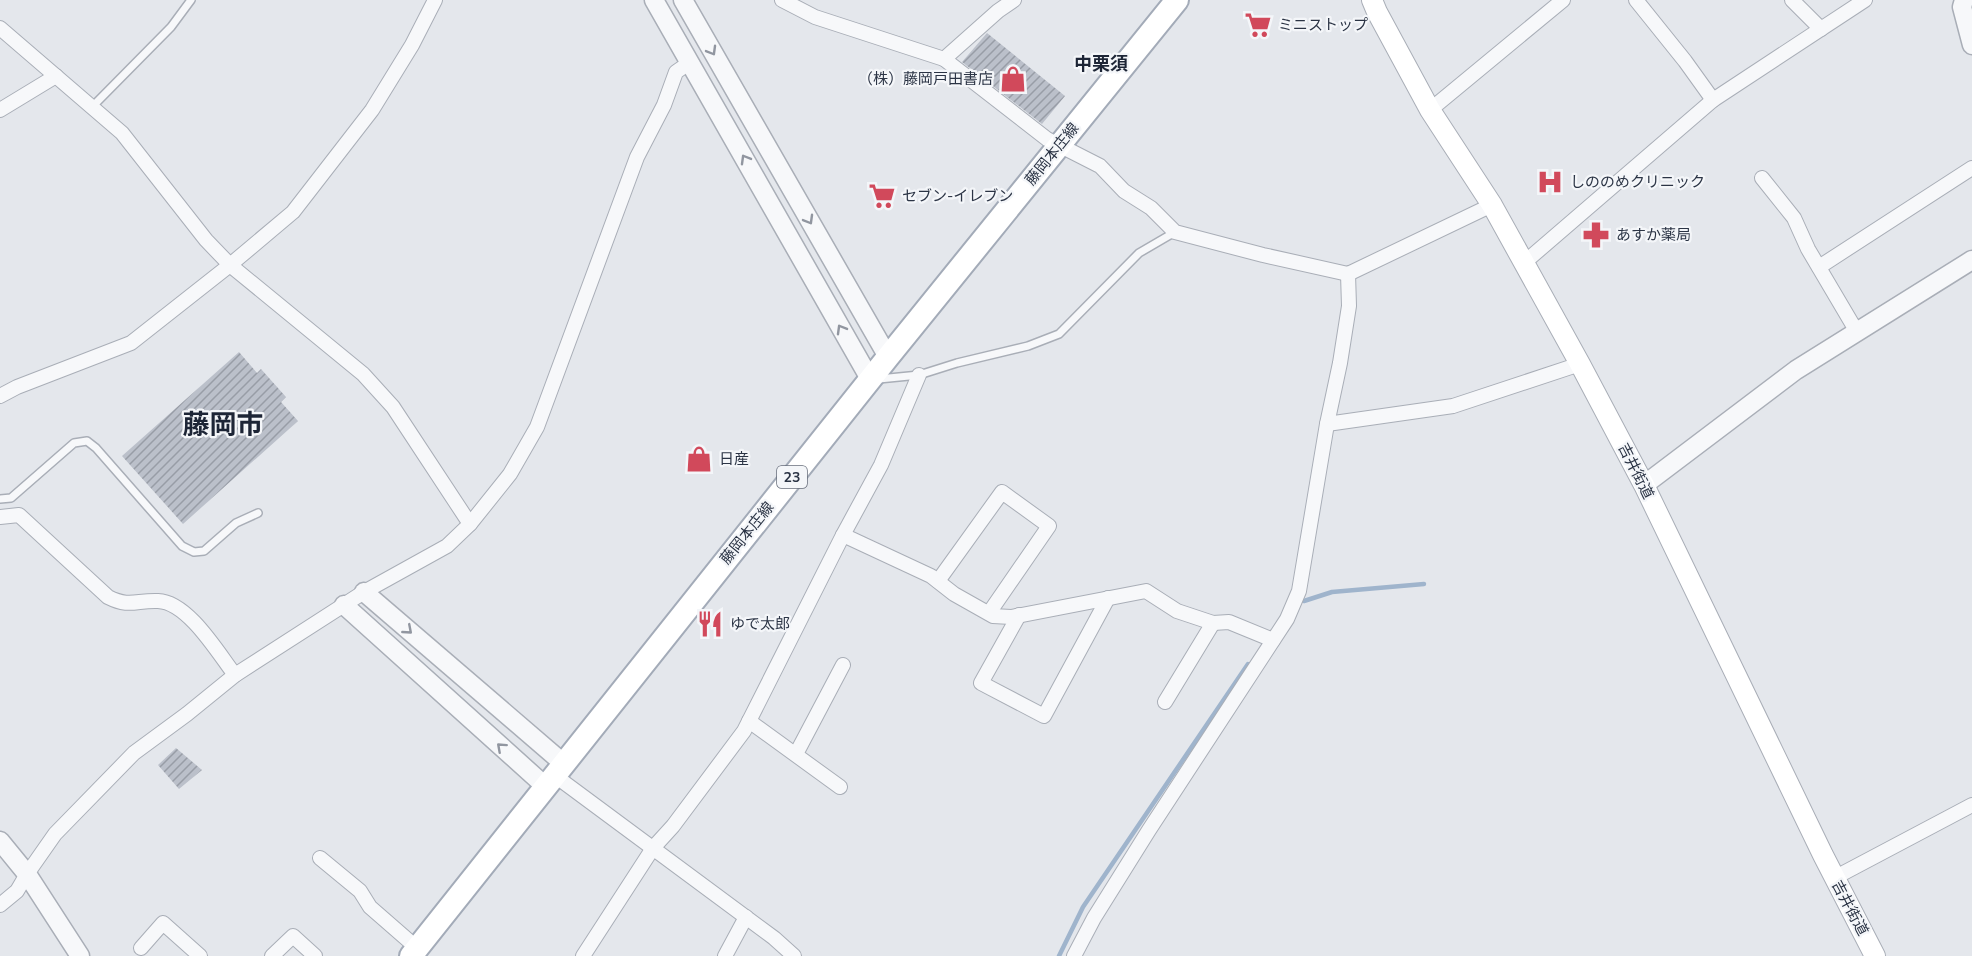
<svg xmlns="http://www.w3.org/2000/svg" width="1972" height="956" viewBox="0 0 1972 956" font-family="'Nunito Sans','Noto Sans JP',sans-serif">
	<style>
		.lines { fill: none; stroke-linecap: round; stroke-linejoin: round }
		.stream { stroke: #9fb4cc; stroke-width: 4.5 }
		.building { fill: url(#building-hatch) }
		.service-casing { stroke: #a9aeb7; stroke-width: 10 }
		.minor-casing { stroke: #a9aeb7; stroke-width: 16 }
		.tertiary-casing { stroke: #a9aeb7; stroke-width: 21 }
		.secondary-casing { stroke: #a9aeb7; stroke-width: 22 }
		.primary-casing { stroke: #a3abb8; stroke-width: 26 }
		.service { stroke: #f7f8fa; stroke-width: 7 }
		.minor { stroke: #f7f8fa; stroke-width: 14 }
		.tertiary { stroke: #f7f8fa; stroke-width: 18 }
		.secondary { stroke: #fff; stroke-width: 20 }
		.primary { stroke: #fff; stroke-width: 22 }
		.oneway { stroke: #9196a0 }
		.labels { text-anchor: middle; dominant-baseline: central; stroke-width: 4.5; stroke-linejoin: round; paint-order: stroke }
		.shield { fill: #f4f6f9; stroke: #676e7b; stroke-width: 1.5 }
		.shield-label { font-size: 14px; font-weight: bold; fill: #2b3445 }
		.poi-label { font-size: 15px; fill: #2b3445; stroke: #f4f6f9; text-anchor: start }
		.street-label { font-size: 15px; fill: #2b3445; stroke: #f4f6f9 }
		.quarter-label { font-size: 18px; font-weight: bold; fill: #1d2536; stroke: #f4f6f9 }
		.town-label { font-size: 27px; font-weight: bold; fill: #1d2536; stroke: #f4f6f9 }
	</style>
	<defs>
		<pattern id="building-hatch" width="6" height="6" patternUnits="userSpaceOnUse" patternTransform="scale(1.5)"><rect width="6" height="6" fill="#bbc0ca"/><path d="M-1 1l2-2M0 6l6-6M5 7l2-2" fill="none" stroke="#989da6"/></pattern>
	</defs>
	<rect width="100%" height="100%" fill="#e4e7ec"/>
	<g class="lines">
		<g class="stream">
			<path d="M 1304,601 L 1332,592 L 1424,584"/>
			<path d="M 1059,956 L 1083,907 L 1248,664"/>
		</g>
	</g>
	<g class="building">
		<path d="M 987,33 L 1065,96 L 1042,124 L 962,62 Z"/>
		<path d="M 239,352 L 257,373 L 261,369 L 286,397 L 281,402 L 298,421 L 183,524 L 122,456 Z"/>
		<path d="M 176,748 L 202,770 L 179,789 L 158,765 Z"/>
	</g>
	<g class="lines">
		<g class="service-casing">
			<g id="service">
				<path d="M 92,107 L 171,27 L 191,0"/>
				<path d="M 879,379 L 919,375 L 957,363 L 1028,346 L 1059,334 L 1139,253 L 1175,232"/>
				<path d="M 0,499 L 11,498 L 74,443 L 87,441 L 96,448 L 182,546 L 194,552 L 204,551 L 236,523 L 258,513"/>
			</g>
		</g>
		<g class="minor-casing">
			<g id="minor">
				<path d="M 782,0 L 815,17 L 944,59 L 1047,139 L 1100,166 L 1124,191 L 1151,208 L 1175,232 L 1263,255 L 1348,274 L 1492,205"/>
				<path d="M 1636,0 L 1685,61 L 1713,100"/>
				<path d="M 1792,0 L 1821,29"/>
				<path d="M 0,28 L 122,133 L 206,240 L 230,265 L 363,374 L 393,407 L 470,524"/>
				<path d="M 944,59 L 998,11 L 1014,0"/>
				<path d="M 0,110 L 56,76"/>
				<path d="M 1430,110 L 1563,0"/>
				<path d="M 1762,178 L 1794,218 L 1808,249 L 1857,332"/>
				<path d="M 1525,262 L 1713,100 L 1865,0"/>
				<path d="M 1819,267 L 1972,168"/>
				<path d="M 0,396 L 17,387 L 131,343 L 230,265 L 293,212 L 372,110 L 412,45 L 435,0"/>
				<path d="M 1327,424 L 1453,406 L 1580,364"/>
				<path d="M 0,517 L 19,515 L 108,597 C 130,608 136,600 158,601 C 188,602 218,653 235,675"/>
				<path d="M 843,535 L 931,576 L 954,594 L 993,616 L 1011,617 L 1146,591 L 1177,611 L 1213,623 L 1229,622 L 1273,640"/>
				<path d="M 938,581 L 1002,492 L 1049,526 L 989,613"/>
				<path d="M 1019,615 L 981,683 L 1044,716 L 1108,598"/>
				<path d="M 1165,702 L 1213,623"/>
				<path d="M 749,721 L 840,787"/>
				<path d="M 796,754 L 843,665"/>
				<path d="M 554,775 L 774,938 L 794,956"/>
				<path d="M 320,858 L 360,891 L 370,907 L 417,948"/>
				<path d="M 1834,878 L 1972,805"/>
				<path d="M 0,905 L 17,891 L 27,874 L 55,834 L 134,753 L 187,714 L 235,675 L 364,592 L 447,546 L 470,524 L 510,474 L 537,427 L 637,157 L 664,105 L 676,72 L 689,63"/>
				<path d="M 141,948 L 163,923 L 200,956"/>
				<path d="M 272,956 L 293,936 L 315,956"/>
				<path d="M 583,956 L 653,848 L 673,826 L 744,731 L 843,535 L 881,465 L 919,375"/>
				<path d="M 725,956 L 746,917"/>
				<path d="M 1074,956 L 1094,918 L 1149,830 L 1287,619 L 1299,591 L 1327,424 L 1340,363 L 1349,306 L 1348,274"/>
			</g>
		</g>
		<g class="tertiary-casing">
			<g id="tertiary">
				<path d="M 654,0 L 870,379"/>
				<path d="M 683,0 L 888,357"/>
				<path d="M 1964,0 L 1962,7 L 1972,45"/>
				<path d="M 1644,485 L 1796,370 L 1972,260"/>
				<path d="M 364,592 L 563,763"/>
				<path d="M 344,605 L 545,786"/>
				<path d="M 0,841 L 27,874 L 80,956"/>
			</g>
		</g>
		<g class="secondary-casing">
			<path id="secondary" d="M 1372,0 L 1377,12 L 1430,110 L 1492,205 L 1580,364 L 1644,485 L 1823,855 L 1875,956"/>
		</g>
		<g class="primary-casing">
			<path id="primary" d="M 411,956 L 888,357 L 1177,0"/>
		</g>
		<use href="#service" class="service"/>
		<use href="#minor" class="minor"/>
		<use href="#tertiary" class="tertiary"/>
		<use href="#secondary" class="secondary"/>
		<use href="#primary" class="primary"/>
	</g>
	<defs><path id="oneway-chevron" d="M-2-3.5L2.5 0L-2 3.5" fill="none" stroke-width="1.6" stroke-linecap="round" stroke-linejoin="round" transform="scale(1.5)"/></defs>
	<g class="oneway">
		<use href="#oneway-chevron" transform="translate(712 51) rotate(60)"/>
		<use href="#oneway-chevron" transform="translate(745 159) rotate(-120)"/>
		<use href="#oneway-chevron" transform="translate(809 220) rotate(60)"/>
		<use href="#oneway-chevron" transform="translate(841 329) rotate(-120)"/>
		<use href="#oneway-chevron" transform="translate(408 630) rotate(41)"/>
		<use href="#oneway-chevron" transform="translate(501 747) rotate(-138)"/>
	</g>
	<defs>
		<g id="supermarket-bare" transform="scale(2.07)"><path d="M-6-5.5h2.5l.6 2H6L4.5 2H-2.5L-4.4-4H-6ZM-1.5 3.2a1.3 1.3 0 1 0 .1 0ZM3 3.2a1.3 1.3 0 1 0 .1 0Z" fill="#d1495b" stroke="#f4f6f9" stroke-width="2.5" paint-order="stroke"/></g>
		<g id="shop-bare" transform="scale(2.07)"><path d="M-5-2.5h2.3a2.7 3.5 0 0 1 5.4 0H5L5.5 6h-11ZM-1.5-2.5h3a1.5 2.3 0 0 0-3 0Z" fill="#d1495b" stroke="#f4f6f9" stroke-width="2.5" paint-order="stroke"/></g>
		<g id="hospital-bare" transform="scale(2.07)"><path d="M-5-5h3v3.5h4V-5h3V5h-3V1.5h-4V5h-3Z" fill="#d1495b" stroke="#f4f6f9" stroke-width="2.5" paint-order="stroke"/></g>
		<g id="pharmacy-bare" transform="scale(2.07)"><path d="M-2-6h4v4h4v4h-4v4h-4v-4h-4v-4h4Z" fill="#d1495b" stroke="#f4f6f9" stroke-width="2.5" paint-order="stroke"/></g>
		<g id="restaurant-bare" transform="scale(2.07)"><path d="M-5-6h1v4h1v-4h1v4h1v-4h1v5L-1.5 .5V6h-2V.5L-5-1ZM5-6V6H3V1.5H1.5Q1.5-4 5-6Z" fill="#d1495b" stroke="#f4f6f9" stroke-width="2.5" paint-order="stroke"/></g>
	</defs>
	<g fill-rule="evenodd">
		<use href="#supermarket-bare" x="1258" y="25"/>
		<use href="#shop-bare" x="1013" y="79"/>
		<use href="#hospital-bare" x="1550" y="182"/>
		<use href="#supermarket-bare" x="882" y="196"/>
		<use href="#pharmacy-bare" x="1596" y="235"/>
		<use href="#shop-bare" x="699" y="459"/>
		<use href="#restaurant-bare" x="710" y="624"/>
	</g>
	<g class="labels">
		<rect class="shield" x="777" y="466" width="30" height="22" rx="4.5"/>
		<g class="shield-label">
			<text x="792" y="477">23</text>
		</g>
		<g class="poi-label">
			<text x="1278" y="25">ミニストップ</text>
			<text x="993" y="79" text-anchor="end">（株）藤岡戸田書店</text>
			<text x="1570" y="182">しののめクリニック</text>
			<text x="902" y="196">セブン-イレブン</text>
			<text x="1616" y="235">あすか薬局</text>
			<text x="719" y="459">日産</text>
			<text x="730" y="624">ゆで太郎</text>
		</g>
		<g class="street-label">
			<text transform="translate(1052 154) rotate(-51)">藤岡本庄線</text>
			<text transform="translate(1636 471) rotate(63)">吉井街道</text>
			<text transform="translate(747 533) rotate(-51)">藤岡本庄線</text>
			<text transform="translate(1850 908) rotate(62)">吉井街道</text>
		</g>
		<g class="quarter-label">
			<text x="1101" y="64">中栗須</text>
		</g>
		<g class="town-label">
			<text x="223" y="425">藤岡市</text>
		</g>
	</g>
</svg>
